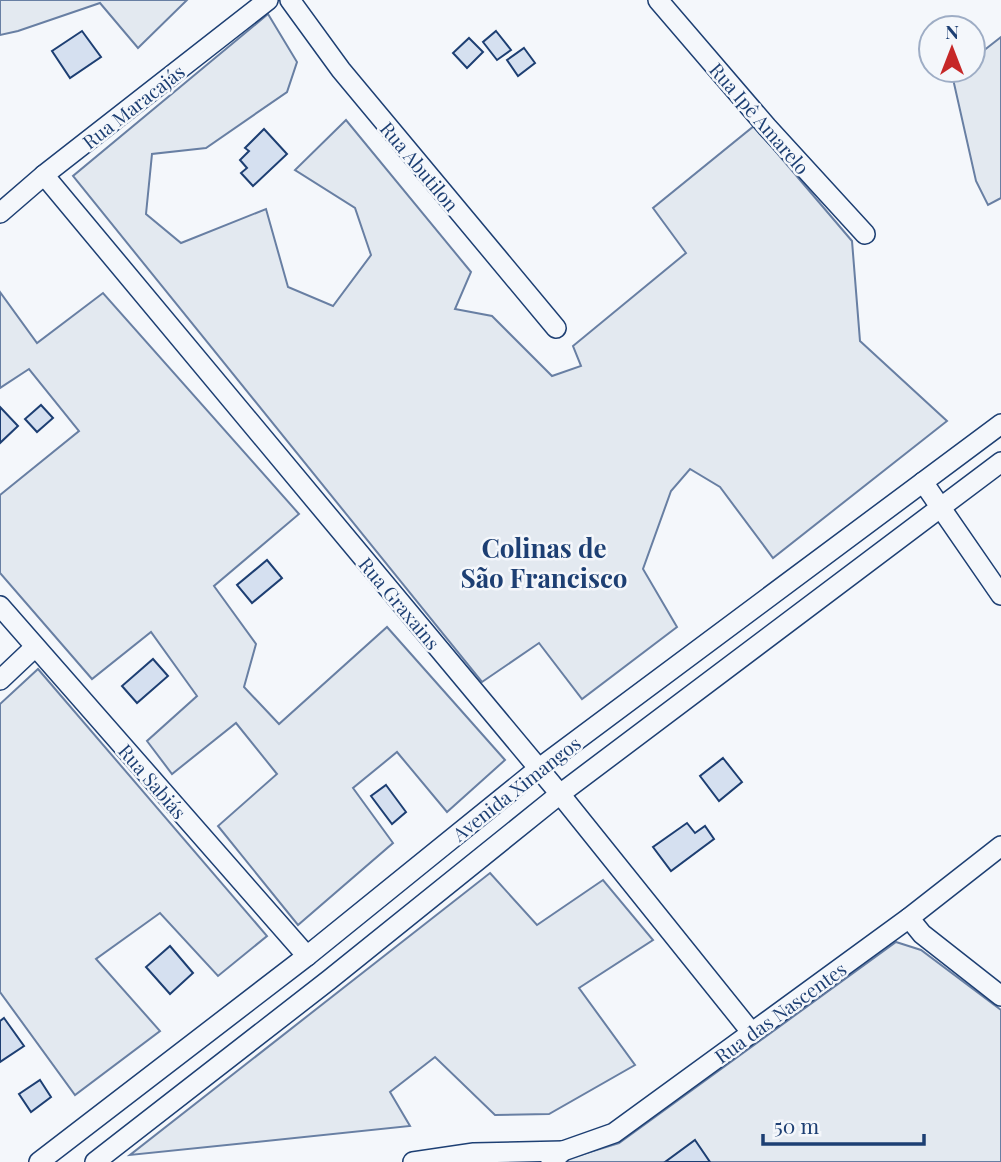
<svg xmlns="http://www.w3.org/2000/svg" width="1001" height="1162" viewBox="0 0 1001 1162" font-family="'Playfair Display',serif">
	<style>
		.green { fill: #e3e9f0; stroke: #687fa3; stroke-width: 2 }
		.building { fill: #d5e0f0; stroke: #1d3f73; stroke-width: 2 }
		.lines { fill: none; stroke-linecap: round; stroke-linejoin: round }
		.street-casing { stroke: #1d3f73; stroke-width: 22 }
		.street { stroke: #f4f7fb; stroke-width: 19 }
		.labels { text-anchor: middle; dominant-baseline: central; stroke-width: 5; stroke-linejoin: round; paint-order: stroke }
		.street-label { font-size: 19px; fill: #1d3f73; stroke: #f4f7fb }
		.district-label { font-size: 26px; font-weight: bold; fill: #1d3f73; stroke: #f4f7fb }
	</style>
	<rect width="100%" height="100%" fill="#f4f7fb"/>
	<g class="green">
		<path d="M 0,0 L 187,0 L 138,48 L 100,3 L 18,31 L 0,35 Z"/>
		<path d="M 268,14 L 297,62 L 287,92 L 206,148 L 152,154 L 146,214 L 181,243 L 266,209 L 288,287 L 333,306 L 371,255 L 355,208 L 295,170 L 346,120 L 471,272 L 455,309 L 492,316 L 552,376 L 581,366 L 573,346 L 686,253 L 653,208 L 754,126 L 852,241 L 860,341 L 947,421 L 773,558 L 720,487 L 690,469 L 671,491 L 643,569 L 677,627 L 582,699 L 539,643 L 482,682 L 73,176 Z"/>
		<path d="M 1001,37 L 1001,198 L 988,205 L 976,181 L 951,70 L 973,70 L 973,51 L 978,55 Z"/>
		<path d="M 0,292 L 37,343 L 103,293 L 299,514 L 214,586 L 256,644 L 244,687 L 279,724 L 387,627 L 505,760 L 447,812 L 397,752 L 353,788 L 393,843 L 298,925 L 218,826 L 277,774 L 236,723 L 172,774 L 147,741 L 197,696 L 151,632 L 92,679 L 0,573 L 0,495 L 79,431 L 29,369 L 0,388 Z"/>
		<path d="M 38,669 L 267,936 L 218,976 L 160,913 L 96,959 L 160,1031 L 75,1095 L 0,992 L 0,704 Z"/>
		<path d="M 490,873 L 537,925 L 603,880 L 653,940 L 579,988 L 635,1065 L 549,1114 L 495,1115 L 435,1057 L 390,1092 L 410,1126 L 130,1155 Z"/>
		<path d="M 896,942 L 921,950 L 1001,1010 L 1001,1162 L 564,1162 L 567,1159 L 619,1143 Z"/>
	</g>
	<g class="building">
		<path d="M 82,31 L 101,57 L 70,78 L 52,51 Z"/>
		<path d="M 496,31 L 511,50 L 497,60 L 483,42 Z"/>
		<path d="M 469,38 L 483,52 L 467,68 L 453,53 Z"/>
		<path d="M 524,48 L 535,63 L 518,76 L 507,60 Z"/>
		<path d="M 264,129 L 287,154 L 253,186 L 241,173 L 247,168 L 240,160 L 249,151 L 245,148 Z"/>
		<path d="M 41,405 L 53,418 L 37,432 L 25,419 Z"/>
		<path d="M 0,407 L 18,426 L 0,443 Z"/>
		<path d="M 267,560 L 282,578 L 252,603 L 237,585 Z"/>
		<path d="M 153,659 L 168,676 L 137,703 L 122,686 Z"/>
		<path d="M 723,758 L 742,782 L 719,801 L 700,776 Z"/>
		<path d="M 386,785 L 406,812 L 392,824 L 371,796 Z"/>
		<path d="M 687,823 L 695,833 L 705,826 L 714,839 L 671,871 L 653,847 Z"/>
		<path d="M 170,946 L 193,973 L 170,994 L 146,967 Z"/>
		<path d="M 4,1018 L 24,1046 L 0,1062 L 0,1021 Z"/>
		<path d="M 40,1080 L 51,1097 L 31,1112 L 19,1094 Z"/>
		<path d="M 695,1140 L 710,1162 L 665,1162 Z"/>
	</g>
	<g class="lines">
		<g class="street-casing">
			<g id="street">
				<path d="M 290,0 L 341,70 L 556,328"/>
				<path d="M 658,0 L 767,127 L 865,234"/>
				<path d="M 44,175 L 560,794 L 752,1033"/>
				<path d="M 0,213 L 44,175 L 268,0"/>
				<path d="M 923,482 L 1001,595"/>
				<path d="M 0,606 L 307,956"/>
				<path d="M 0,680 L 35,647"/>
				<path d="M 909,918 L 922,934 L 1001,996"/>
				<path d="M 39,1162 L 307,956 L 538,769 L 1001,424"/>
				<path d="M 95,1162 L 329,980 L 560,794 L 1001,462"/>
				<path d="M 413,1162 L 474,1153 L 563,1151"/>
				<path d="M 551,1162 L 563,1151 L 614,1133 L 909,918 L 1001,846"/>
			</g>
		</g>
		<use href="#street" class="street"/>
	</g>
	<g class="labels">
		<g class="street-label">
			<text transform="translate(133 106) rotate(-38)">Rua Maracajás</text>
			<text transform="translate(760 118) rotate(49)">Rua Ipê Amarelo</text>
			<text transform="translate(420 166) rotate(50)">Rua Abutilon</text>
			<text transform="translate(400 603) rotate(50)">Rua Graxains</text>
			<text transform="translate(153 781) rotate(49)">Rua Sabiás</text>
			<text transform="translate(516 788) rotate(-38)">Avenida Ximangos</text>
			<text transform="translate(780 1012) rotate(-36)">Rua das Nascentes</text>
		</g>
		<g class="district-label">
			<text x="544" y="547">Colinas de<tspan x="544" dy="30">São Francisco</tspan></text>
		</g>
	</g>
	<g transform="translate(952 49)"><circle r="33" fill="#f4f7fb" stroke="#9eadc5" stroke-width="2"/>
	<path d="M0-5L12 26L0 18L-12 26Z" fill="#c62828"/>
	<text y="-10" font-size="19" font-weight="bold" text-anchor="middle" fill="#1d3f73">N</text>
	</g>
	<path d="M763 1134v10h161v-10" fill="none" stroke="#1d3f73" stroke-width="3.5"/>
	<text x="774" y="1134" font-size="21" fill="#1d3f73" stroke="#f4f7fb" stroke-width="5" paint-order="stroke">50 m</text>
</svg>
